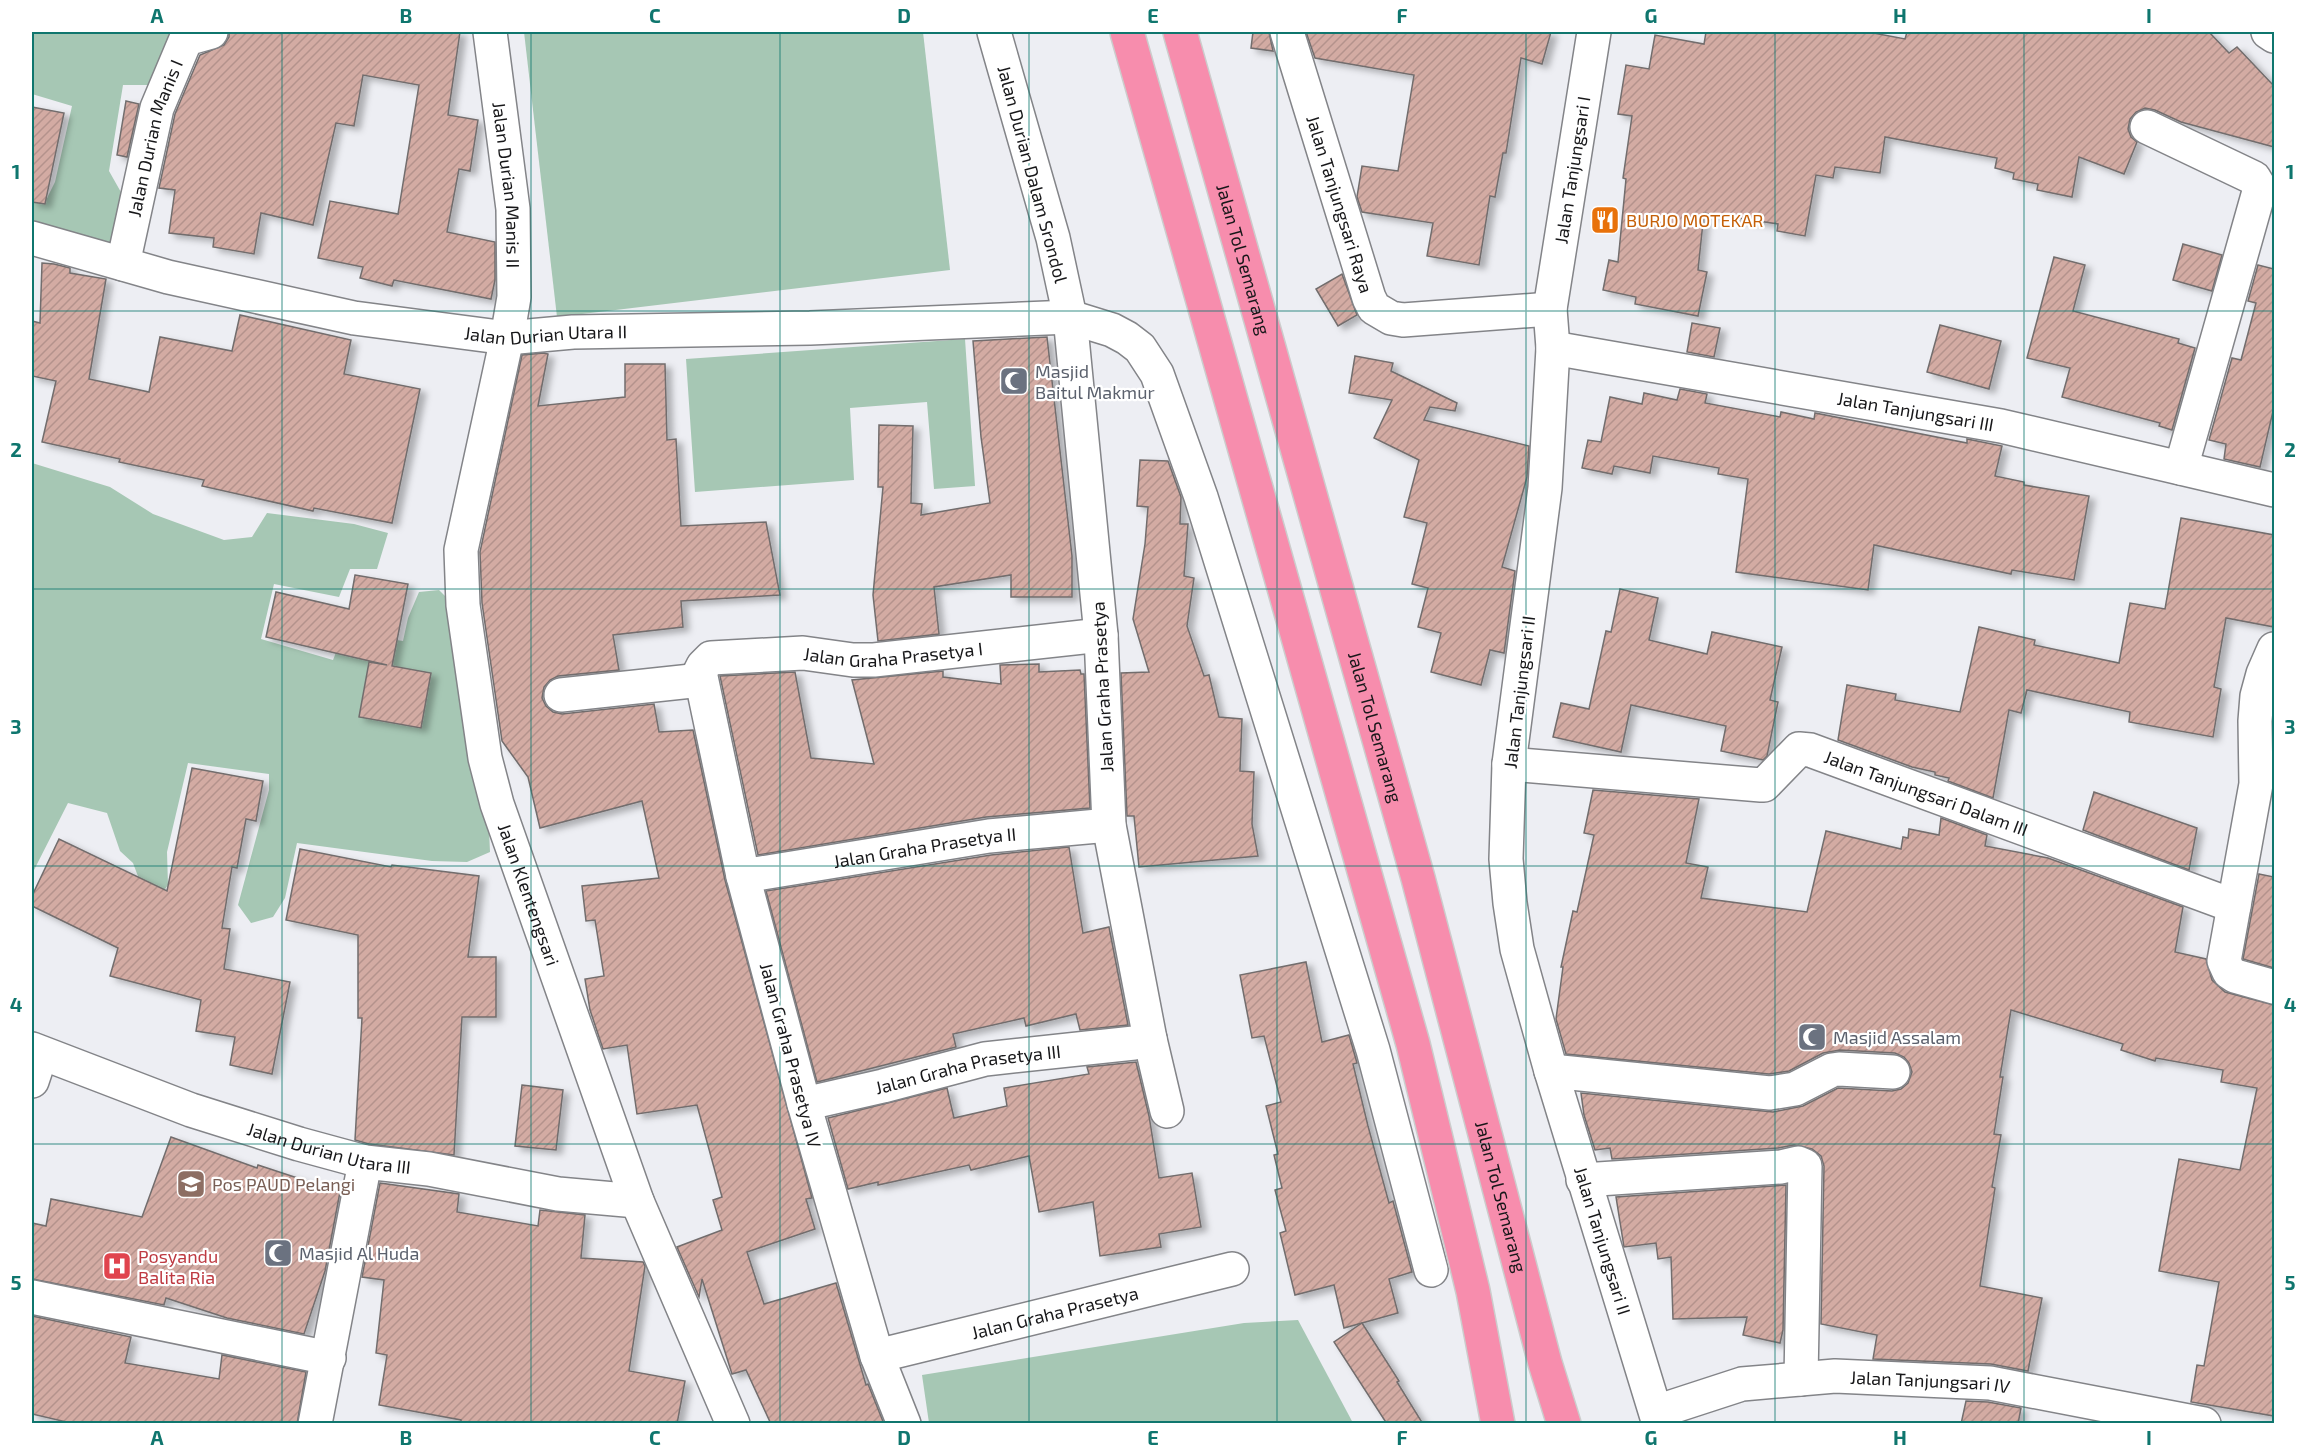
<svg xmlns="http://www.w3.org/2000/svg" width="2306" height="1455" viewBox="0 0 2306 1455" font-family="'Exo 2',sans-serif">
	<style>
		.grass { fill: #a6c7b4 }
		.building { fill: url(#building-hatch); stroke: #726d6d; stroke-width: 1.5; filter: url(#shadow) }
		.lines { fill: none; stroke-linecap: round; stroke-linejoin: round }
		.street-casing { stroke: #838488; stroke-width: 36 }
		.highway-casing { stroke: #ccc; stroke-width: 36 }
		.street { stroke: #fff; stroke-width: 33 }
		.highway { stroke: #f78dad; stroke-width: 33 }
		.grid { fill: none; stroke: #0f766e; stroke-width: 1.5; stroke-opacity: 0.55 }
		.labels { text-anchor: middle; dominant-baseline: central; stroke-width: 4.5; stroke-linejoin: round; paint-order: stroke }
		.street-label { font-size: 18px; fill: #171719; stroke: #fff }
		.food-label { font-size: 18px; fill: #c56008; stroke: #fff; text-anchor: start }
		.worship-label { font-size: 18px; fill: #5b616d; stroke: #fff; text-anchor: start }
		.education-label { font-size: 18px; fill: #785e54; stroke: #fff; text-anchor: start }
		.health-label { font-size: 18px; fill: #be3a42; stroke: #fff; text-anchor: start }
		.neatline { fill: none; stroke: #0f766e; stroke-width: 2 }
		.grid-label { font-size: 20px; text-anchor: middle; font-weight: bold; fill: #0f766e }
	</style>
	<defs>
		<pattern id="building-hatch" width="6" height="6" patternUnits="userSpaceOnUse" patternTransform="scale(1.5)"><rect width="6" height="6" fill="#d3aba3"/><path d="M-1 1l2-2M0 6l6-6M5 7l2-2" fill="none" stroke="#b4928c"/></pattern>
		<filter id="shadow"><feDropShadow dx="6" dy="4" stdDeviation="3" flood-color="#0004"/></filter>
	</defs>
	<rect width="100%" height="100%" fill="#edeef3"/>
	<g class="grass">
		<path d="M 32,32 L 170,32 L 177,38 L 159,85 L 123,85 L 109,171 L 122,194 L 119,252 L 32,230 L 32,195 L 47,198 L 55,182 L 72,106 L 32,94 Z"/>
		<path d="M 524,32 L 923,32 L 950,270 L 557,317 Z"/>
		<path d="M 965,339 L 975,486 L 934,489 L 927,402 L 850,408 L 854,480 L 695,492 L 686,359 Z"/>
		<path d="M 32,463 L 110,487 L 153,514 L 224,540 L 252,537 L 267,513 L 354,524 L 388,533 L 377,569 L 350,569 L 339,597 L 274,584 L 261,639 L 333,660 L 344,632 L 403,641 L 408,618 L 419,592 L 439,590 L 457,608 L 489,829 L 490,852 L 467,862 L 432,861 L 297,843 L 285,898 L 273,917 L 251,923 L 238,905 L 269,790 L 269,774 L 188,763 L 167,852 L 168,885 L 156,901 L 139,879 L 133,863 L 120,851 L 107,813 L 68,803 L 32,874 Z"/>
		<path d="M 1298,1320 L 1353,1423 L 929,1423 L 922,1375 L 1244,1323 Z"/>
	</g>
	<g class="building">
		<path d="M 229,32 L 460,32 L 448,115 L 478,120 L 470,171 L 459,169 L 447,232 L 495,242 L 495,280 L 491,299 L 394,280 L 392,286 L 360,278 L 363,267 L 318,258 L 330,201 L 398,214 L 419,85 L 363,75 L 354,126 L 336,123 L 313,225 L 261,213 L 254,254 L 213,247 L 214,238 L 169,233 L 175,190 L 159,188 L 175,114 L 200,55 L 224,45 L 229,37 Z"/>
		<path d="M 1253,32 L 1269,32 L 1273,51 L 1251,48 Z"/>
		<path d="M 1306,32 L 1551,32 L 1542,64 L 1521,58 L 1506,153 L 1503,153 L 1495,197 L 1490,196 L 1479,265 L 1427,256 L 1433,223 L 1362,212 L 1357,197 L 1362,166 L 1398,171 L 1414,75 L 1315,58 Z"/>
		<path d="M 1706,32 L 1868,32 L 1905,39 L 1907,32 L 2209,32 L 2229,53 L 2237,47 L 2274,86 L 2274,147 L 2181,122 L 2155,110 L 2145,108 L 2136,112 L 2130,119 L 2128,129 L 2131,137 L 2137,142 L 2124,174 L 2079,157 L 2072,197 L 2037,190 L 2038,184 L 2013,179 L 2014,173 L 1995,168 L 1997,158 L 1885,137 L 1880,173 L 1835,167 L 1833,178 L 1816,175 L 1805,236 L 1777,231 L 1778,224 L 1704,213 L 1698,270 L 1707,272 L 1698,316 L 1635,304 L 1636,297 L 1603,290 L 1609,260 L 1618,262 L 1626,179 L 1623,178 L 1632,116 L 1618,114 L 1626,65 L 1649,69 L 1655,35 L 1704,44 Z"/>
		<path d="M 126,101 L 139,104 L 127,157 L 117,155 Z"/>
		<path d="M 32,107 L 64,113 L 45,204 L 32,202 Z"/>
		<path d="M 2183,244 L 2222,255 L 2212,291 L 2173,280 Z"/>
		<path d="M 2054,257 L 2085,265 L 2073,311 L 2179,339 L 2178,343 L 2195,348 L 2172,430 L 2159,426 L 2160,423 L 2062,397 L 2070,368 L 2027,358 Z"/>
		<path d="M 42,263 L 54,264 L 70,268 L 70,273 L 106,279 L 89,379 L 149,392 L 160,337 L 232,351 L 240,315 L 351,340 L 344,374 L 420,389 L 392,523 L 314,508 L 313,511 L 202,486 L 204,480 L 119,462 L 120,459 L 42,442 L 56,381 L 32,376 L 32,321 L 40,323 Z"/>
		<path d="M 2258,265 L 2274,269 L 2274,407 L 2260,467 L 2224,459 L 2226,444 L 2209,440 L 2232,358 L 2241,360 L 2256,303 L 2248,301 Z"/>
		<path d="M 1342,274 L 1357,315 L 1338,326 L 1316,289 Z"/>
		<path d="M 1692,323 L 1720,328 L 1714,357 L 1687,352 Z"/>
		<path d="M 1940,325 L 2001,341 L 1989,389 L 1927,372 Z"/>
		<path d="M 1047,337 L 1072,556 L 1072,597 L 1011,597 L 1011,575 L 934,587 L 939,634 L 878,641 L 873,595 L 883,487 L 878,487 L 879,425 L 913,426 L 911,503 L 922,504 L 921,515 L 990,503 L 981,437 L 973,341 Z"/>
		<path d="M 544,353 L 548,354 L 538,406 L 625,397 L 625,364 L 665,364 L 667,440 L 676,439 L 681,526 L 766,522 L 780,595 L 681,601 L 683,627 L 613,635 L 619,670 L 558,676 L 550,680 L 544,687 L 542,698 L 546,706 L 553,712 L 562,714 L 654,704 L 659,732 L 693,730 L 725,880 L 812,1198 L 806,1199 L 815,1229 L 747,1252 L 764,1304 L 836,1283 L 866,1385 L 868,1384 L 884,1424 L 771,1424 L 746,1370 L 732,1374 L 702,1279 L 699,1297 L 677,1247 L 722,1230 L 713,1200 L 722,1197 L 697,1105 L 637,1114 L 627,1045 L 603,1049 L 590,1010 L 585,979 L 604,976 L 595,920 L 586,921 L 582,886 L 659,878 L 642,801 L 540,828 L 528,777 L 502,741 L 482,603 L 480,552 L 522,355 Z"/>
		<path d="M 1355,356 L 1393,363 L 1391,371 L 1457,403 L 1455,411 L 1430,407 L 1424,420 L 1529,446 L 1527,477 L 1502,567 L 1515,571 L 1504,653 L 1490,650 L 1481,685 L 1431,672 L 1441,633 L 1418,627 L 1428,588 L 1412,584 L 1427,523 L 1404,517 L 1419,460 L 1374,438 L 1392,400 L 1349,393 Z"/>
		<path d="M 1680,389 L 1707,394 L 1705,403 L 1780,417 L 1781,412 L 1814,419 L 1815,413 L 1967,443 L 1967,439 L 2002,446 L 1995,476 L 2024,482 L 2024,485 L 2089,496 L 2074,580 L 2012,570 L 2011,574 L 1874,545 L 1868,590 L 1736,572 L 1748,479 L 1718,474 L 1719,468 L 1653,456 L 1650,473 L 1614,466 L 1612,474 L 1582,468 L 1588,440 L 1601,442 L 1610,397 L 1642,404 L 1644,393 L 1677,400 Z"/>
		<path d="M 1140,460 L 1168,461 L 1181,497 L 1180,524 L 1188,524 L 1184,576 L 1194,578 L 1187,626 L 1204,676 L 1209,675 L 1219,717 L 1242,719 L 1240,771 L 1254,772 L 1252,824 L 1258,856 L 1139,867 L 1134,816 L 1127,816 L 1121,673 L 1149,672 L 1133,619 L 1145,544 L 1148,507 L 1137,506 Z"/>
		<path d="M 2181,518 L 2274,535 L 2274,627 L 2226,618 L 2214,687 L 2221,689 L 2213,737 L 2129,722 L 2130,712 L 2027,690 L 2021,713 L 2009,710 L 1993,798 L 1948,781 L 1949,778 L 1935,775 L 1935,772 L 1912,767 L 1838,740 L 1847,685 L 1896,694 L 1895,700 L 1960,712 L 1979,627 L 2035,640 L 2034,645 L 2119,663 L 2130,603 L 2165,609 Z"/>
		<path d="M 355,575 L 408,584 L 392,666 L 431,673 L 421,728 L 359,717 L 369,662 L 387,665 L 266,637 L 276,592 L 349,609 Z"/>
		<path d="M 1620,589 L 1658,598 L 1649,640 L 1707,654 L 1712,632 L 1782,647 L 1770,700 L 1778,702 L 1767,756 L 1763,760 L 1721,751 L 1726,726 L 1631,705 L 1621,752 L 1553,737 L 1561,703 L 1589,709 L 1606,631 L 1611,632 Z"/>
		<path d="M 1039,664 L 1039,672 L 1080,670 L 1081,674 L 1084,674 L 1090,808 L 986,817 L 758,855 L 720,676 L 795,672 L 811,758 L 874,764 L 852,680 L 943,671 L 943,677 L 1001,684 L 1000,665 Z"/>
		<path d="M 192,768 L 263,781 L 256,821 L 246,819 L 237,868 L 232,867 L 222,928 L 230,929 L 224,969 L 290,982 L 272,1074 L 230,1065 L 235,1037 L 196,1031 L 201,1000 L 110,976 L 118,948 L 32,906 L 32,896 L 59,839 L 167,891 Z"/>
		<path d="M 1593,790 L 1699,799 L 1686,863 L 1708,867 L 1701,898 L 1807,912 L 1826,831 L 1901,849 L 1903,837 L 1908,838 L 1909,829 L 1939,835 L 1941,818 L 1987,835 L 1985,846 L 2048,858 L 2183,907 L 2175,952 L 2206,959 L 2212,980 L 2225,992 L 2274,1005 L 2274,1416 L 2191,1402 L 2197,1365 L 2204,1366 L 2219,1282 L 2159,1271 L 2179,1159 L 2240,1170 L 2257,1088 L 2221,1082 L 2223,1070 L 2156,1058 L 2155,1061 L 2121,1050 L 2123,1044 L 2011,1010 L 2000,1077 L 2003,1077 L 1994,1134 L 2001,1135 L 1992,1187 L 1995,1188 L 1980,1286 L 2042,1298 L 2028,1371 L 1991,1364 L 1873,1359 L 1877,1335 L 1821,1324 L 1824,1166 L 1821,1156 L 1812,1149 L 1794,1145 L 1778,1148 L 1612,1159 L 1610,1148 L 1595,1150 L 1584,1115 L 1581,1093 L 1773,1112 L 1803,1106 L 1838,1088 L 1892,1091 L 1901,1089 L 1908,1083 L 1912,1072 L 1909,1063 L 1904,1057 L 1895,1053 L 1840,1050 L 1823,1053 L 1789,1071 L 1769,1074 L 1566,1054 L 1556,1019 L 1563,967 L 1561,967 L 1573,911 L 1577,912 L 1594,835 L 1584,833 Z"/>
		<path d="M 2094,792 L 2197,828 L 2189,870 L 2083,830 Z"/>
		<path d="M 1069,847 L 1083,933 L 1109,927 L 1128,1025 L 1080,1030 L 1076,1014 L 1026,1026 L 1024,1018 L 953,1034 L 956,1047 L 817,1082 L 766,891 L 991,855 Z"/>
		<path d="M 300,849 L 391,867 L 392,865 L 479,876 L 468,957 L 496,957 L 496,1017 L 462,1017 L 454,1155 L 369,1144 L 355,1140 L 362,1018 L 358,1018 L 358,935 L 286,920 Z"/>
		<path d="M 2259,874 L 2274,877 L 2274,968 L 2243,959 Z"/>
		<path d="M 1306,962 L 1322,1042 L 1349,1035 L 1357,1063 L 1353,1064 L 1368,1126 L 1389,1203 L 1393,1201 L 1412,1272 L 1389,1279 L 1398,1313 L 1344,1328 L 1334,1285 L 1295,1295 L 1280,1233 L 1286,1231 L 1275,1190 L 1282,1188 L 1274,1155 L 1278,1154 L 1266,1106 L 1281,1102 L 1264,1036 L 1252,1038 L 1240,975 Z"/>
		<path d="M 1136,1062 L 1149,1116 L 1159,1178 L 1192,1173 L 1201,1227 L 1159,1234 L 1161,1247 L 1100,1256 L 1093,1202 L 1039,1212 L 1029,1156 L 971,1170 L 969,1165 L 878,1185 L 878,1182 L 848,1189 L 828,1118 L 947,1088 L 954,1118 L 1007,1106 L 1004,1088 L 1089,1074 L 1087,1067 Z"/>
		<path d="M 522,1085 L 563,1090 L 556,1150 L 515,1146 Z"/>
		<path d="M 171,1137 L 257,1168 L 258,1165 L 340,1192 L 325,1271 L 304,1334 L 227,1318 L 166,1298 L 164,1305 L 32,1279 L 32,1223 L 46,1226 L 51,1199 L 142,1217 Z"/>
		<path d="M 380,1183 L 459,1194 L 457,1212 L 538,1226 L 540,1210 L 585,1215 L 581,1258 L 643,1262 L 645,1266 L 629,1371 L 685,1381 L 677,1424 L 461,1424 L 461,1420 L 379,1405 L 387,1355 L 376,1353 L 384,1280 L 362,1277 Z"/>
		<path d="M 1786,1185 L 1783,1330 L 1780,1343 L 1743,1335 L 1747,1317 L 1673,1319 L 1671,1257 L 1658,1259 L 1656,1243 L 1624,1247 L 1616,1197 Z"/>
		<path d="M 32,1316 L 131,1337 L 125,1363 L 219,1379 L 222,1355 L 306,1372 L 297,1424 L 75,1424 L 32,1414 Z"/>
		<path d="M 1362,1323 L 1399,1381 L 1397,1382 L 1423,1424 L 1387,1424 L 1334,1342 Z"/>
		<path d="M 1966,1401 L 1988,1402 L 2021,1408 L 2018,1424 L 1961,1424 Z"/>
	</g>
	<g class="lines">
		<g class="street-casing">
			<g id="street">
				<path id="s1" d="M 490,32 L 513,209 L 514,297 L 507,338 L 461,550 L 463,605 L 485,758 L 497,804 L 637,1201 L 733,1424"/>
				<path id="s2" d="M 1287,32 L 1369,298 L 1374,308 L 1391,318 L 1403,320 L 1550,309"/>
				<path id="s3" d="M 1594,32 L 1550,309 L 1553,348 L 1545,488 L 1509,764 L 1506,859 L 1510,903 L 1517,949 L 1551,1071 L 1659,1424"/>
				<path d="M 2268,32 L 2274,36"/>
				<path d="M 2147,127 L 2254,178 L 2260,188 L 2181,468"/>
				<path id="s4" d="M 32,238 L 168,277 L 354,318 L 507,338 L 573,332 L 810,328 L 1070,317 L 1112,330 L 1127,338 L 1140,348 L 1157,374 L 1201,497 L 1373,1050 L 1431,1270"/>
				<path id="s5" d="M 123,264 L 157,108 L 186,39 L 211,32"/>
				<path id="s6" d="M 1553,348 L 2001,426 L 2274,490"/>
				<path d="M 2274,649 L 2263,674 L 2257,696 L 2255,721 L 2256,784 L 2224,961 L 2229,972 L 2235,976 L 2274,987"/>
				<path d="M 561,695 L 701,680"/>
				<path id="s7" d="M 1509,764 L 1761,785 L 1764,785 L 1799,749 L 1810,750 L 2234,906"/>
				<path id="s8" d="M 743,876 L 989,836 L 1109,825"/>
				<path d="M 1150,1039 L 1167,1111"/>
				<path id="s9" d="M 32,1049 L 191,1110 L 299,1144 L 365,1162 L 429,1169 L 558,1194 L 637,1201"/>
				<path d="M 1551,1071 L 1770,1093 L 1795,1089 L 1832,1070 L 1839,1069 L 1893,1072"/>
				<path d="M 32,1081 L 41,1054"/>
				<path id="s10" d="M 804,1104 L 883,1086 L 985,1059 L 1134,1043 L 1150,1039 L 1109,825 L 1101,635 L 1070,317 L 1053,238 L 994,32"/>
				<path d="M 1583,1180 L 1781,1167 L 1798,1163 L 1805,1166 L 1801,1379"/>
				<path d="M 32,1297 L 329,1358"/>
				<path id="s11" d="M 877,1356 L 1232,1269"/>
				<path id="s12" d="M 1656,1412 L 1742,1384 L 1835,1376 L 1990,1383 L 2204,1424"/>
				<path d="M 315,1424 L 365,1162"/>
				<path id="s13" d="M 904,1424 L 877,1356 L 804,1104 L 743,876 L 700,672 L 703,666 L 711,658 L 803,653 L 853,660 L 874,660 L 1101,635"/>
			</g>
		</g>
		<g class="highway-casing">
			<g id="highway">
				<path d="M 1127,32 L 1413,1044 L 1473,1291 L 1498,1424"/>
				<path id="s14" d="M 1180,32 L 1418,878 L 1545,1363 L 1564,1424"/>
			</g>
		</g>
		<use href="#street" class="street"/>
		<use href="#highway" class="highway"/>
	</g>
	<path class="grid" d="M 282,32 L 282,1424M 531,32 L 531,1424M 780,32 L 780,1424M 1029,32 L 1029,1424M 1277,32 L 1277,1424M 1526,32 L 1526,1424M 1775,32 L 1775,1424M 2024,32 L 2024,1424M 32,311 L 2274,311M 32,589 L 2274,589M 32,866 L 2274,866M 32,1144 L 2274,1144"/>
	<defs>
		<g id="restaurant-square" transform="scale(1.5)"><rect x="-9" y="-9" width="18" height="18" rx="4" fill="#e8710a" stroke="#fff"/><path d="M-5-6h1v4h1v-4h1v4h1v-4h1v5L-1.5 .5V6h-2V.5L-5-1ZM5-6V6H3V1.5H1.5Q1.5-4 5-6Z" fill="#fff"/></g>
		<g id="mosque-square" transform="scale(1.5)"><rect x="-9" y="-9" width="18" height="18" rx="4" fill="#6b7280" stroke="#fff"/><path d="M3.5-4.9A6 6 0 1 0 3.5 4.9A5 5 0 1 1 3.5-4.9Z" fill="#fff"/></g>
		<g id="school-square" transform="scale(1.5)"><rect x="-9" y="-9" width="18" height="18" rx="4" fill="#8d6e63" stroke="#fff"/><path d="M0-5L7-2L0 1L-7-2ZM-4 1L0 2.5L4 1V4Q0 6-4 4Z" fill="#fff"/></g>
		<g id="hospital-square" transform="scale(1.5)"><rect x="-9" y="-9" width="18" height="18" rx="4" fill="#e0444e" stroke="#fff"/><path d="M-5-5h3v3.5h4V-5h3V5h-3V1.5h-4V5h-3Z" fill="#fff"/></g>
	</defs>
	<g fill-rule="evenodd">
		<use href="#restaurant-square" x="1605" y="220"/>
		<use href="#mosque-square" x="1014" y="381"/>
		<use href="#mosque-square" x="1812" y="1037"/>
		<use href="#school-square" x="191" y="1184"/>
		<use href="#mosque-square" x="278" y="1253"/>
		<use href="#hospital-square" x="117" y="1266"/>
	</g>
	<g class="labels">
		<g class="street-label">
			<text stroke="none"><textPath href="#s5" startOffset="130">Jalan Durian Manis I</textPath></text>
			<text transform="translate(1572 170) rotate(-81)">Jalan Tanjungsari I</text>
			<text transform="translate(1033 174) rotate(75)">Jalan Durian Dalam Srondol</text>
			<text stroke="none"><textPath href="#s1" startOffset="154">Jalan Durian Manis II</textPath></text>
			<text stroke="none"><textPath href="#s2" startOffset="180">Jalan Tanjungsari Raya</textPath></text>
			<text stroke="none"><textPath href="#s14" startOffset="236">Jalan Tol Semarang</textPath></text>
			<text stroke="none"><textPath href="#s4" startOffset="525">Jalan Durian Utara II</textPath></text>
			<text stroke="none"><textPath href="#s6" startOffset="368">Jalan Tanjungsari III</textPath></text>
			<text stroke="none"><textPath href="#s13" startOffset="981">Jalan Graha Prasetya I</textPath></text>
			<text transform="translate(1102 687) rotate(-93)">Jalan Graha Prasetya</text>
			<text transform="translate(1519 692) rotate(-83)">Jalan Tanjungsari II</text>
			<text stroke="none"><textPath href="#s14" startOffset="722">Jalan Tol Semarang</textPath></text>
			<text stroke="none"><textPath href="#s7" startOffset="441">Jalan Tanjungsari Dalam III</textPath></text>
			<text stroke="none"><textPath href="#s8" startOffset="184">Jalan Graha Prasetya II</textPath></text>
			<text stroke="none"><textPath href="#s1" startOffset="878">Jalan Klentengsari</textPath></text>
			<text transform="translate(791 1055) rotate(75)">Jalan Graha Prasetya IV</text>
			<text stroke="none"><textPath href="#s10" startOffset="168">Jalan Graha Prasetya III</textPath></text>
			<text stroke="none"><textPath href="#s9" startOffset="314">Jalan Durian Utara III</textPath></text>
			<text stroke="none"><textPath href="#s14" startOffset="1208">Jalan Tol Semarang</textPath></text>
			<text stroke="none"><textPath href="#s3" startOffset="1228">Jalan Tanjungsari II</textPath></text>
			<text stroke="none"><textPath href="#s11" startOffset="183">Jalan Graha Prasetya</textPath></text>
			<text stroke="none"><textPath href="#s12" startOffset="279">Jalan Tanjungsari IV</textPath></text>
		</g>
		<g class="food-label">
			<text x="1626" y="220">BURJO MOTEKAR</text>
		</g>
		<g class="worship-label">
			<text x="1035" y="371">Masjid<tspan x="1035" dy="21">Baitul Makmur</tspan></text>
			<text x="1833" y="1037">Masjid Assalam</text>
			<text x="299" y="1253">Masjid Al Huda</text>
		</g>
		<g class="education-label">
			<text x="212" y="1184">Pos PAUD Pelangi</text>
		</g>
		<g class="health-label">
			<text x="138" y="1256">Posyandu<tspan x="138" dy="21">Balita Ria</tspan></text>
		</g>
	</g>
	<rect width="2306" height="1455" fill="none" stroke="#ffffff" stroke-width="66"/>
	<rect x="33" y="33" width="2240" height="1389" class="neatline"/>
	<g class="grid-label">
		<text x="157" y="23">A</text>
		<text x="406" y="23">B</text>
		<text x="655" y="23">C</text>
		<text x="904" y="23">D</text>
		<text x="1153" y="23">E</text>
		<text x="1402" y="23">F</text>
		<text x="1651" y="23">G</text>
		<text x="1900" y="23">H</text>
		<text x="2149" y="23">I</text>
		<text x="16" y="179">1</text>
		<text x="2290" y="179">1</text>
		<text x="16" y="457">2</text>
		<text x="2290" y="457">2</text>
		<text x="16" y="734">3</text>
		<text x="2290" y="734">3</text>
		<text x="16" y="1012">4</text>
		<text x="2290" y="1012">4</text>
		<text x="16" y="1290">5</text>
		<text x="2290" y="1290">5</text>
		<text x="157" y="1445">A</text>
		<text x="406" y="1445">B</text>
		<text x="655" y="1445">C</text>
		<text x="904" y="1445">D</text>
		<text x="1153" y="1445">E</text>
		<text x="1402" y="1445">F</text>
		<text x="1651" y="1445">G</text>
		<text x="1900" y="1445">H</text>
		<text x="2149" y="1445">I</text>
	</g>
</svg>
